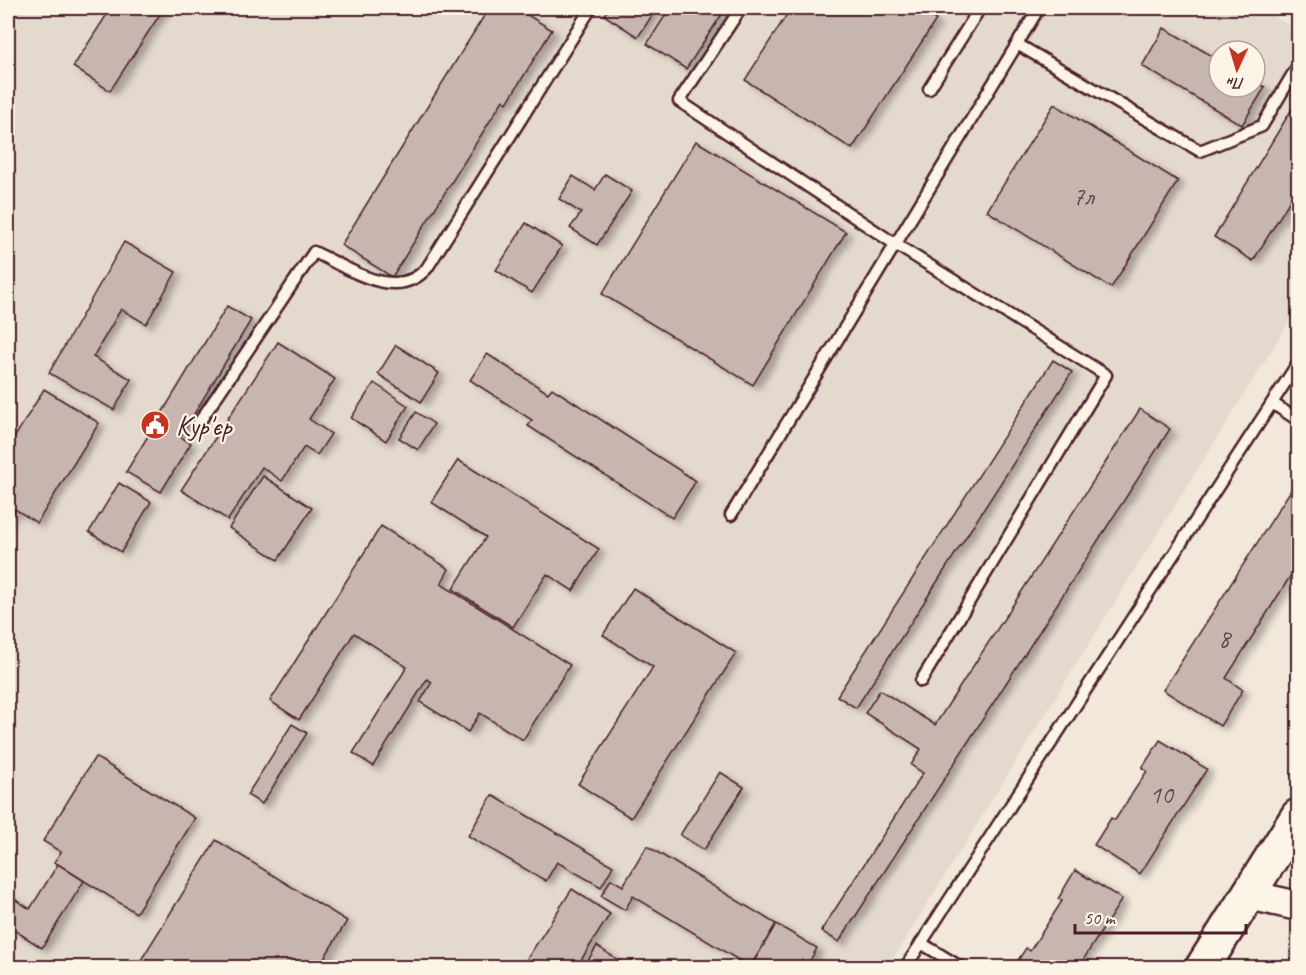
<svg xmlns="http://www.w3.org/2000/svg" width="1306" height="975" viewBox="0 0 1306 975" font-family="Caveat,sans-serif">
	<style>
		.built { fill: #e4d9cd; fill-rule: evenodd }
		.building { fill: #c7b6af; stroke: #4a1f2b; stroke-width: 1.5; filter: url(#shadow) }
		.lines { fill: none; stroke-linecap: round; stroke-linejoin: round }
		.service-casing { stroke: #4a1f2b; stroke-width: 15 }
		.tertiary-casing { stroke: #4a1f2b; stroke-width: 33 }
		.primary-casing { stroke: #4a1f2b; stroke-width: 38 }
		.service { stroke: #fcf5e5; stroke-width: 10 }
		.tertiary { stroke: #fcf5e5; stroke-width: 28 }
		.primary { stroke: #fcf5e5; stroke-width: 33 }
		.labels { text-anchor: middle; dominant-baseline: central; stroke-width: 4.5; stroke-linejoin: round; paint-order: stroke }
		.number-label { font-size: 26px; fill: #69454c }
		.poi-label { font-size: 28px; fill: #4a1f2b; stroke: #fcf5e5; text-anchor: start }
	</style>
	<defs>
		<filter id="shadow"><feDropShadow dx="6" dy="4" stdDeviation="3" flood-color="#0004"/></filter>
	</defs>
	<rect width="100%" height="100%" fill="#f1e8da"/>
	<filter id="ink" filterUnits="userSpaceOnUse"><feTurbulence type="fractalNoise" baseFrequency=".0167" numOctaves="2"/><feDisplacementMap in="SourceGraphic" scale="12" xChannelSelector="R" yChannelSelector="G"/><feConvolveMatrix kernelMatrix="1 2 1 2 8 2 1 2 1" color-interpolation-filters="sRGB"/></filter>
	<g filter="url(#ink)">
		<path class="built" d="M 8,8 L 1261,8 L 1298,31 L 1298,308 L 888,967 L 8,967 ZM 1219,51 L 1255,51 L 1255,87 L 1219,87 Z"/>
		<g class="building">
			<path d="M 111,8 L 164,8 L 110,91 L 73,67 Z"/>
			<path d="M 489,8 L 516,8 L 552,30 L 507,103 L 503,100 L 392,277 L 341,245 Z"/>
			<path d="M 609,8 L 657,8 L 638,37 L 604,15 Z"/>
			<path d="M 670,8 L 726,8 L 686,69 L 647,44 Z"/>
			<path d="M 791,8 L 916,8 L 936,20 L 852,149 L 745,80 Z"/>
			<path d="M 1164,28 L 1219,60 L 1219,87 L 1255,87 L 1255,82 L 1265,87 L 1242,125 L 1142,66 Z"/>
			<path d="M 1298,99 L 1298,187 L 1253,261 L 1214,237 Z"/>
			<path d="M 1054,104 L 1178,181 L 1111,288 L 987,211 Z"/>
			<path d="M 696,141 L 846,232 L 753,385 L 602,294 Z"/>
			<path d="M 605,174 L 632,191 L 597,245 L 570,228 L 581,213 L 559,199 L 573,176 L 595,190 Z"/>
			<path d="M 526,223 L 562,246 L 532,293 L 496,270 Z"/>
			<path d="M 124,242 L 176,272 L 146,324 L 121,309 L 93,357 L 131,379 L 114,410 L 49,373 Z"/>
			<path d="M 227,306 L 251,320 L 180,437 L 191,443 L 161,492 L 126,472 Z"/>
			<path d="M 278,342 L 335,379 L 309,419 L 331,434 L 317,455 L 304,447 L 282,481 L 262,467 L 228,520 L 181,490 Z"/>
			<path d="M 396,345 L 439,373 L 421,402 L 378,374 Z"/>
			<path d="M 487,354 L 548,393 L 552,388 L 696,481 L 672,518 L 528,426 L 532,420 L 470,380 Z"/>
			<path d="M 1053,360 L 1072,372 L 856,708 L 837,696 Z"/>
			<path d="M 374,383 L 408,406 L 386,441 L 351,418 Z"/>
			<path d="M 44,389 L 99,423 L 37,523 L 15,509 L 8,521 L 8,448 Z"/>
			<path d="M 1140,409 L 1170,429 L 839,942 L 821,931 L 923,773 L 911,765 L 921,749 L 865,713 L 880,690 L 935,725 Z"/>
			<path d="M 416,412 L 434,424 L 418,450 L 399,438 Z"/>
			<path d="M 458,460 L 599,549 L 573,591 L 547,574 L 513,627 L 453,589 L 486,537 L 431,502 Z"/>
			<path d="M 263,476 L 312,508 L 278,560 L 229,528 Z"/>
			<path d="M 1298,479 L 1298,564 L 1226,678 L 1243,690 L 1220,726 L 1163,690 Z"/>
			<path d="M 119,483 L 151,502 L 121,552 L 89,532 Z"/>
			<path d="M 381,526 L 449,569 L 441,584 L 570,665 L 523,740 L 480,713 L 468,732 L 420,702 L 432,682 L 427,679 L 373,766 L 353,753 L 407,667 L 354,633 L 299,720 L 270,701 Z"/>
			<path d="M 633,588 L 736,653 L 631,818 L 578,784 L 653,667 L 603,635 Z"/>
			<path d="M 292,724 L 307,733 L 262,804 L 247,795 Z"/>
			<path d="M 1160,740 L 1207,769 L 1140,874 L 1094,845 L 1111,818 L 1115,820 L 1147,771 L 1142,768 Z"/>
			<path d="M 95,757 L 195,818 L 136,913 L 54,862 L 61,852 L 43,841 Z"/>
			<path d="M 720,772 L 744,787 L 704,850 L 680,835 Z"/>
			<path d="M 492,795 L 613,866 L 601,887 L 557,862 L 546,881 L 468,836 Z"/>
			<path d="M 216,840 L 347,921 L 318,968 L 136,968 Z"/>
			<path d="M 647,846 L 776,924 L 750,967 L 633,896 L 625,910 L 601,896 L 611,879 L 623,886 Z"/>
			<path d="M 58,864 L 84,881 L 42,948 L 8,926 L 8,895 L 30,909 Z"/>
			<path d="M 1075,870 L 1122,899 L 1078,968 L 1013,968 L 1026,948 L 1030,951 L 1062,901 L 1058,899 Z"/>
			<path d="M 572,889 L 610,914 L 576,968 L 521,968 Z"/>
			<path d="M 776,924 L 817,948 L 806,968 L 750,968 Z"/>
			<path d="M 597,946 L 630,968 L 583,968 Z"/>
		</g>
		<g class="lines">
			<g class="service-casing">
				<g id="service">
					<path d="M 741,8 L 679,101 L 895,244 L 1106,375 L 921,681"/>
					<path d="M 1017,44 L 1200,151 L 1262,126 L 1297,67"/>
					<path d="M 929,89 L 980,8"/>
					<path d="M 1272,403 L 1298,420"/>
					<path d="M 198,424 L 314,252 C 349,268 396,303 427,268 L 591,8"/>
					<path d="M 731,515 L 1039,8"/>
					<path d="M 921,943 L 962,968"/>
					<path d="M 905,968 L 1298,363"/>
				</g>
			</g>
			<g class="tertiary-casing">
				<path id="tertiary" d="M 1249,895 L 1298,906"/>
			</g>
			<g class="primary-casing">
				<path id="primary" d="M 1202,968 L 1298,816"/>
			</g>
			<use href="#service" class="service"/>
			<use href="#tertiary" class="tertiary"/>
			<use href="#primary" class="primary"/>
		</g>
	</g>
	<defs>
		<g id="civic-disc" transform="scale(1.5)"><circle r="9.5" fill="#c8321e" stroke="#fcf5e5"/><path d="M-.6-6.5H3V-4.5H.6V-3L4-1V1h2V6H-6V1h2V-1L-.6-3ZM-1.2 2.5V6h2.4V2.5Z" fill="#fff"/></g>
	</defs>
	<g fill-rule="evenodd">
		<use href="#civic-disc" x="155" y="425"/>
	</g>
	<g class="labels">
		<g class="number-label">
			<text x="1083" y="196">7л</text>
			<text x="1224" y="638">8</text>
			<text x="1161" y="794">10</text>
		</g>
		<g class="poi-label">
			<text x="176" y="425">Кур'єр</text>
		</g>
	</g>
	<rect width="1306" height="975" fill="none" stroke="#fcf5e5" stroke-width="30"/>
	<rect x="15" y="15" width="1276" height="945" fill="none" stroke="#4a1f2b" stroke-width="2" filter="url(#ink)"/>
	<g transform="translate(1237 69) rotate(184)"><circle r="28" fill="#fcf5e5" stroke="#b59f9b" stroke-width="1.5"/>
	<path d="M0-4.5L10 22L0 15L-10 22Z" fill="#c8321e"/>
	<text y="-9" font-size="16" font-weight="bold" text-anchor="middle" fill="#4a1f2b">Пн</text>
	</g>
	<path d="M1075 924v9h171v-9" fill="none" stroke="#4a1f2b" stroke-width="3"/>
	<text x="1084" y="924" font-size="18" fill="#4a1f2b" stroke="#fcf5e5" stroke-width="4.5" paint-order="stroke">50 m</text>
</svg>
